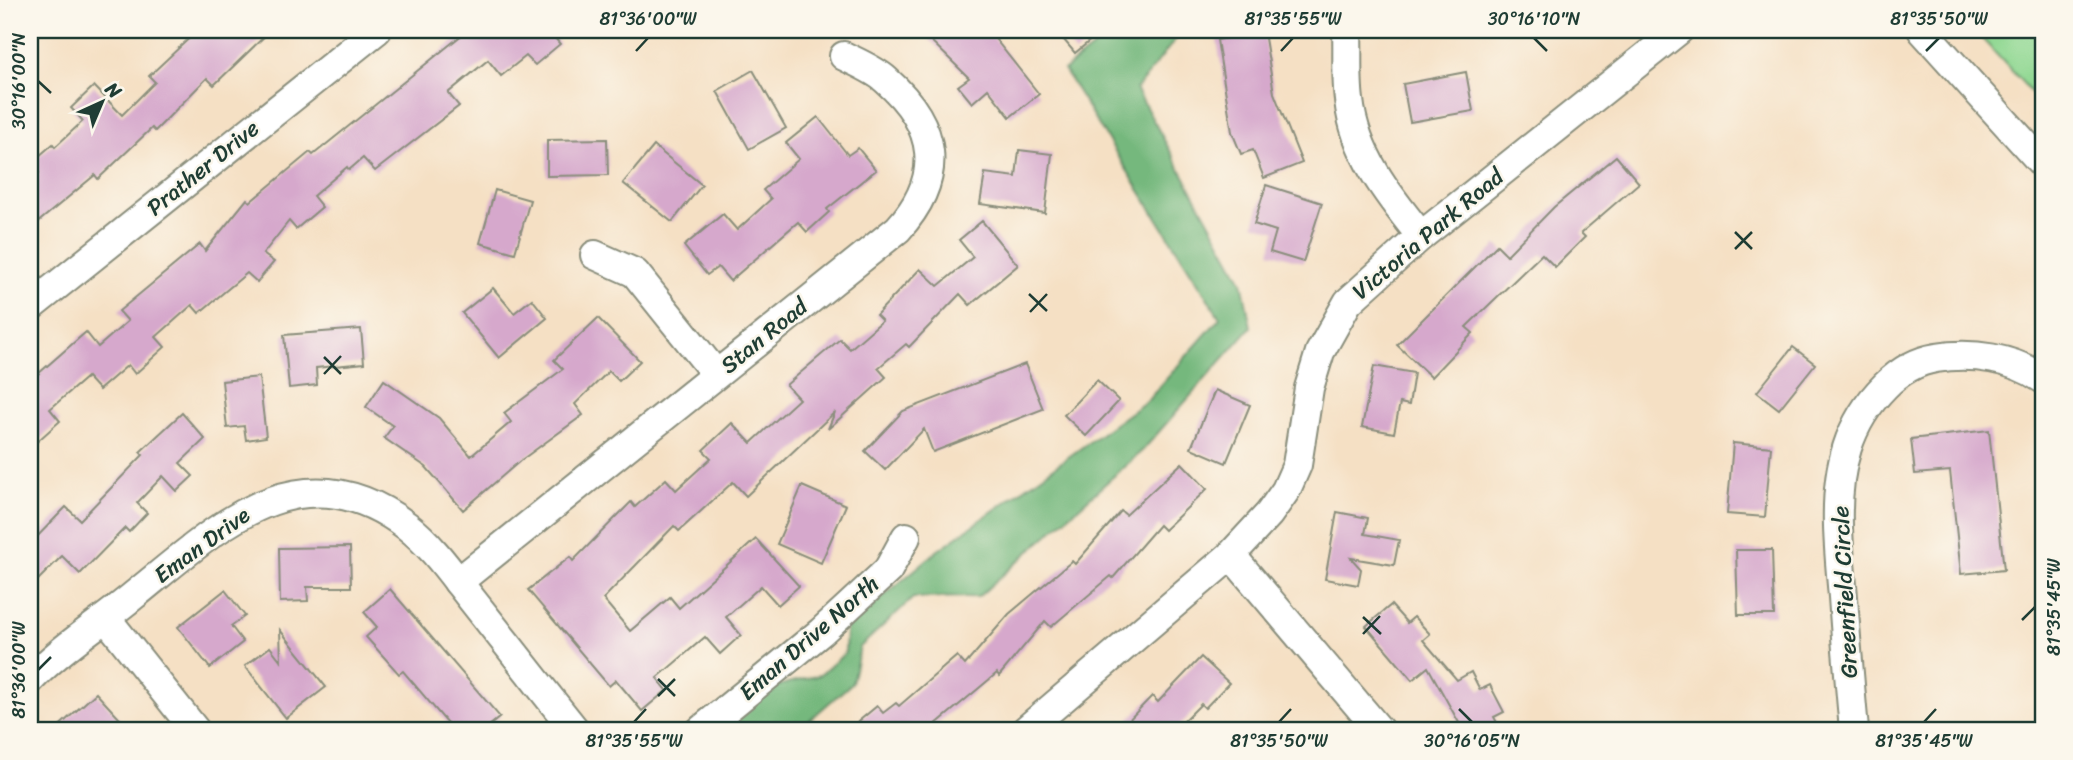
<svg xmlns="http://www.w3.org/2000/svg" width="2073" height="760" viewBox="0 0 2073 760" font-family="Sriracha,sans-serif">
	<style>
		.green { fill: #91d893; stroke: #588a64; stroke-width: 2 }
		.forest { fill: #74b87d; stroke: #4a7a58; stroke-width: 2 }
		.building { fill: #d6a8cc }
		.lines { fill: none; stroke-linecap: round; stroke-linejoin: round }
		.minor-casing { stroke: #8a8e7c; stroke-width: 32 }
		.minor { stroke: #fff; stroke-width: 28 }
		.ticks { fill: none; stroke: #1f3d34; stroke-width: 2.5 }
		.labels { text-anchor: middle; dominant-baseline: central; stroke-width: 5; stroke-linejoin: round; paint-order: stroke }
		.street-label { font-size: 23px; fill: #1f3d34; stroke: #fbf7ec }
		.neatline { fill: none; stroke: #1f3d34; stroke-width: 2.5 }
		.ticks-label { font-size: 18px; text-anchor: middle; fill: #1f3d34 }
	</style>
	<rect width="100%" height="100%" fill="#fbf7ec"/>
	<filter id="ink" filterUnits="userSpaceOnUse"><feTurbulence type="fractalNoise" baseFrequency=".0143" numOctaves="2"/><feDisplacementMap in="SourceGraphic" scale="14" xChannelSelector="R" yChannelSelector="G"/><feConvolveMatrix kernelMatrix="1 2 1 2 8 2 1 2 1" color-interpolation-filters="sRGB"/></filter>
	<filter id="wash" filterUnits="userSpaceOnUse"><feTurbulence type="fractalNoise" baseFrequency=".00686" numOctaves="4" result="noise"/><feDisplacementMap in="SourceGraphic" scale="28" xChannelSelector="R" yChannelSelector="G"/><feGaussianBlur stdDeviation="1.57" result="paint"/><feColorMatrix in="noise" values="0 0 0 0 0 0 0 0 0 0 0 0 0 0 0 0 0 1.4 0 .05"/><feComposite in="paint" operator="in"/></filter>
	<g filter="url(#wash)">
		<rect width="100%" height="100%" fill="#f5e0c4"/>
		<path class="green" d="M 1974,30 L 2043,30 L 2043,105 Z"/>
		<path class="forest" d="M 1115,30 L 1183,30 L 1136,89 L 1242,281 L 1251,327 L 1143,450 L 978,597 L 913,598 L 860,647 L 852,683 L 798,730 L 718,730 L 769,688 L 820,675 L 845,653 L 846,628 L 937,551 L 1148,400 L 1220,318 L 1064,70 Z"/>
		<g id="blocks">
			<g class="building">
				<path d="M 198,30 L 271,30 L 214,85 L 207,78 L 155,131 L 152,128 L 98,179 L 95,175 L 37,223 L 30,214 L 30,181 L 39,173 L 31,163 L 53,144 L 55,147 L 83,121 L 71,108 L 94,86 L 122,115 L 155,82 L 149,76 Z"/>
				<path d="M 468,30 L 548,30 L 560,44 L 535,65 L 526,56 L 501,76 L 488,60 L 448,93 L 459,106 L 375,171 L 363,158 L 349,170 L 347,167 L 313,196 L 322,207 L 296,229 L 289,221 L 263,254 L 274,262 L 257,282 L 247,273 L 199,313 L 192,305 L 156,337 L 165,347 L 135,374 L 128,365 L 99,390 L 87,377 L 50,409 L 60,421 L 30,448 L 30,381 L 86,332 L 98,347 L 128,321 L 119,311 L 200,244 L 205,251 L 247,199 L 250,202 L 310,152 L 313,155 Z"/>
				<path d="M 920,30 L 988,30 L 1039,94 L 1010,117 L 988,89 L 972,103 L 958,86 L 969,78 Z"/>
				<path d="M 1076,30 L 1103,30 L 1075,53 L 1064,40 Z"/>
				<path d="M 1264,32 L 1274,93 L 1302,163 L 1264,178 L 1253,150 L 1241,154 L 1232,132 L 1217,40 Z"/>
				<path d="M 753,70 L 786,128 L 749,149 L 717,91 Z"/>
				<path d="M 1466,72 L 1473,111 L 1410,122 L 1403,84 Z"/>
				<path d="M 818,117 L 848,155 L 858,148 L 876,170 L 827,209 L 829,212 L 807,232 L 798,222 L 730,281 L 718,267 L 707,275 L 684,246 L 723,214 L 737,230 L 771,199 L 763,190 L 799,159 L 786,143 Z"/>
				<path d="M 607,139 L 608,175 L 547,176 L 547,140 Z"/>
				<path d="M 654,146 L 702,185 L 672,222 L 623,183 Z"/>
				<path d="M 1019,150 L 1052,154 L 1045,213 L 980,204 L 985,173 L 1016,177 Z"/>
				<path d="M 1616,156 L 1639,183 L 1581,233 L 1585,237 L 1555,267 L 1542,254 L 1466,327 L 1473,333 L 1431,377 L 1397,345 L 1497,245 L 1507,255 L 1554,207 Z"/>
				<path d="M 1266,185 L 1322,203 L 1303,262 L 1270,252 L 1276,231 L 1254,224 Z"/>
				<path d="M 495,190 L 530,200 L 515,253 L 480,243 Z"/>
				<path d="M 982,221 L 1018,265 L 970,305 L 960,294 L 909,347 L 906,344 L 878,368 L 886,377 L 828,429 L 835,412 L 746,496 L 733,482 L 679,531 L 674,526 L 603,599 L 630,631 L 670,597 L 679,608 L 756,539 L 799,586 L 778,605 L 761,586 L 726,617 L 741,635 L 720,654 L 705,637 L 657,678 L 667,690 L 642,711 L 616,680 L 609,686 L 528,590 L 570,557 L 573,561 L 631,502 L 635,507 L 666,479 L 676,490 L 711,458 L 703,450 L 732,423 L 751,443 L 799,399 L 786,385 L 840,339 L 850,349 L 882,321 L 876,315 L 920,269 L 938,286 L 973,257 L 959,240 Z"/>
				<path d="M 493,288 L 514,313 L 532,299 L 547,318 L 499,358 L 462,313 Z"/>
				<path d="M 598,318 L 640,361 L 619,381 L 609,371 L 575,404 L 583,415 L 520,461 L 463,510 L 426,467 L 384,438 L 393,426 L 366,407 L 384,380 L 439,418 L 471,456 L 511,422 L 504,413 L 563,369 L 554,360 Z"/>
				<path d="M 361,329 L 364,363 L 316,368 L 317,385 L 289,388 L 284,335 Z"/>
				<path d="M 1793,347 L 1815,364 L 1779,409 L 1757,392 Z"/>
				<path d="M 1025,364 L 1043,409 L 933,452 L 924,429 L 885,470 L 865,451 L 903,411 Z"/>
				<path d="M 1374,366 L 1414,373 L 1409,405 L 1400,403 L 1394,433 L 1362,427 Z"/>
				<path d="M 259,377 L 266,437 L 246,440 L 244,426 L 227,428 L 222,381 Z"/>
				<path d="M 1097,380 L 1119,401 L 1086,436 L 1064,415 Z"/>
				<path d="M 1215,390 L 1250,405 L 1226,463 L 1191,448 Z"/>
				<path d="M 182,413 L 205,439 L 180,463 L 193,476 L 177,491 L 163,476 L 137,503 L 147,513 L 129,532 L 125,528 L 80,574 L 62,556 L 30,588 L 30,544 L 66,507 L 80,520 L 143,455 L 140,452 Z"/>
				<path d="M 1989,430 L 2004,570 L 1961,574 L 1950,471 L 1915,474 L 1911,439 Z"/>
				<path d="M 1733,443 L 1771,447 L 1765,517 L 1727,514 Z"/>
				<path d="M 1182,463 L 1207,489 L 1164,530 L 1159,525 L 1113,578 L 1111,576 L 1051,627 L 1045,621 L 999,676 L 997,673 L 929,730 L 848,730 L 877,706 L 883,713 L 896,703 L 899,706 L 957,656 L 965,665 L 1009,614 L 1072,561 L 1075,564 L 1121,511 L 1126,515 Z"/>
				<path d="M 802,486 L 846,505 L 821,563 L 777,544 Z"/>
				<path d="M 1337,512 L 1368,518 L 1365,534 L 1399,540 L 1394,565 L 1351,558 L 1361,569 L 1358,585 L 1325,579 Z"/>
				<path d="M 350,547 L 351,587 L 307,587 L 308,601 L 280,602 L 279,548 Z"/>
				<path d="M 1736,550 L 1772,550 L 1774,615 L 1738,615 Z"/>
				<path d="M 390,589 L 500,717 L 484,730 L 453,730 L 403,671 L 399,674 L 366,637 L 377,627 L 364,612 Z"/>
				<path d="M 225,590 L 245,616 L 231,626 L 243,642 L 210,668 L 178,627 Z"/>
				<path d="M 1391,605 L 1407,623 L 1414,617 L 1430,634 L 1423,640 L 1457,680 L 1471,672 L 1480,690 L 1490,685 L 1504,712 L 1494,717 L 1501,730 L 1463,730 L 1428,667 L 1412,680 L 1366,626 Z"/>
				<path d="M 280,630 L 326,687 L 286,718 L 245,666 L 270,647 L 281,661 Z"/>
				<path d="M 1201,657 L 1229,683 L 1205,708 L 1201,704 L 1175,730 L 1119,730 L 1152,696 L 1158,702 Z"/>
				<path d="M 96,693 L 130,730 L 55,730 Z"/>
			</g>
		</g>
	</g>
	<g filter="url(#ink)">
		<use href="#blocks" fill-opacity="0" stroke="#8a8e7c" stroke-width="2"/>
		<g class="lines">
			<g class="minor-casing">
				<g id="minor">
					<path d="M 1347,30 C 1348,53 1346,77 1349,100 C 1355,154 1388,195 1421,236"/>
					<path d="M 1922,30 L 2043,164"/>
					<path d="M 595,255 L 635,273 L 716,374"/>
					<path d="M 30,307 L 377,30"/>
					<path d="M 1231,555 L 1379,730"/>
					<path d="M 458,582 L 898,229 C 945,177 938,126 886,80 C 875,70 858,63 844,56"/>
					<path d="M 106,618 L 195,730"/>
					<path d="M 30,680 C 61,648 99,624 133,596 C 215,530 299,444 407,526 C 433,546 453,576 473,601 C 507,644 541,688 575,730"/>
					<path d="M 701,730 L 821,632 L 888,570 L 906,537"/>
					<path d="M 1026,730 L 1231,555 L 1269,514 L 1286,490 L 1297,465 L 1309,388 L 1320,352 L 1348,302 L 1421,236 L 1679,30"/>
					<path d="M 1854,730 C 1850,686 1846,641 1843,597 C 1839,550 1832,494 1847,448 C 1855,423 1867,404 1885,386 C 1899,372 1917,361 1936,358 C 1972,352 2013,358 2043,379"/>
				</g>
			</g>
			<use href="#minor" class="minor"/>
		</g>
	</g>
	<path class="ticks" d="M 1534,38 L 1547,51M 636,51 L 648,38M 1281,51 L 1293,38M 1926,51 L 1939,38M 38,81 L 51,93M 1735,232 L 1752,249M 1735,249 L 1752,232M 1029,294 L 1047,311M 1030,312 L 1047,294M 324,357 L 341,374M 324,374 L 341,356M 1363,617 L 1381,634M 2022,620 L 2035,607M 1363,634 L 1380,616M 38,670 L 51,657M 658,679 L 675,696M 658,696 L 675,679M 1459,709 L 1472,722M 634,722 L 646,709M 1279,722 L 1291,709M 1924,722 L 1936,709"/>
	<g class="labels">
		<g class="street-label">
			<text transform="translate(203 168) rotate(-39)">Prather Drive</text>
			<text transform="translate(1428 234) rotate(-40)">Victoria Park Road</text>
			<text transform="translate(764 336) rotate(-39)">Stan Road</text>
			<text transform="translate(202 545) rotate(-36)">Eman Drive</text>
			<text transform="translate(1845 592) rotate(-93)">Greenfield Circle</text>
			<text transform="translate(809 638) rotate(-41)">Eman Drive North</text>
		</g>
	</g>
	<rect width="2073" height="760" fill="none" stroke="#fbf7ec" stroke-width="77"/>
	<g transform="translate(102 102) rotate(44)" stroke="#fbf7ec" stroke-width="5" paint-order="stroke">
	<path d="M0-5L12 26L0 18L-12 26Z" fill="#1f3d34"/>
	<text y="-10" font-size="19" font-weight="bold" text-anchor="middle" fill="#1f3d34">N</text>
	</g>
	<rect x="38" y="38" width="1997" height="684" class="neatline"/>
	<g class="ticks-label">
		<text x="648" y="25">81°36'00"W</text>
		<text x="1293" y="25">81°35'55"W</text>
		<text x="1534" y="25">30°16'10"N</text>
		<text x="1939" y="25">81°35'50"W</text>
		<text transform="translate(19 81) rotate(-90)" y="6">30°16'00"N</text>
		<text transform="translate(2054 607) rotate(-90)" y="6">81°35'45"W</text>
		<text transform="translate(19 670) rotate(-90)" y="6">81°36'00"W</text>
		<text x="634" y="747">81°35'55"W</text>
		<text x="1279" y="747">81°35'50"W</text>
		<text x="1472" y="747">30°16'05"N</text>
		<text x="1924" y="747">81°35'45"W</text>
	</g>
</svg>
